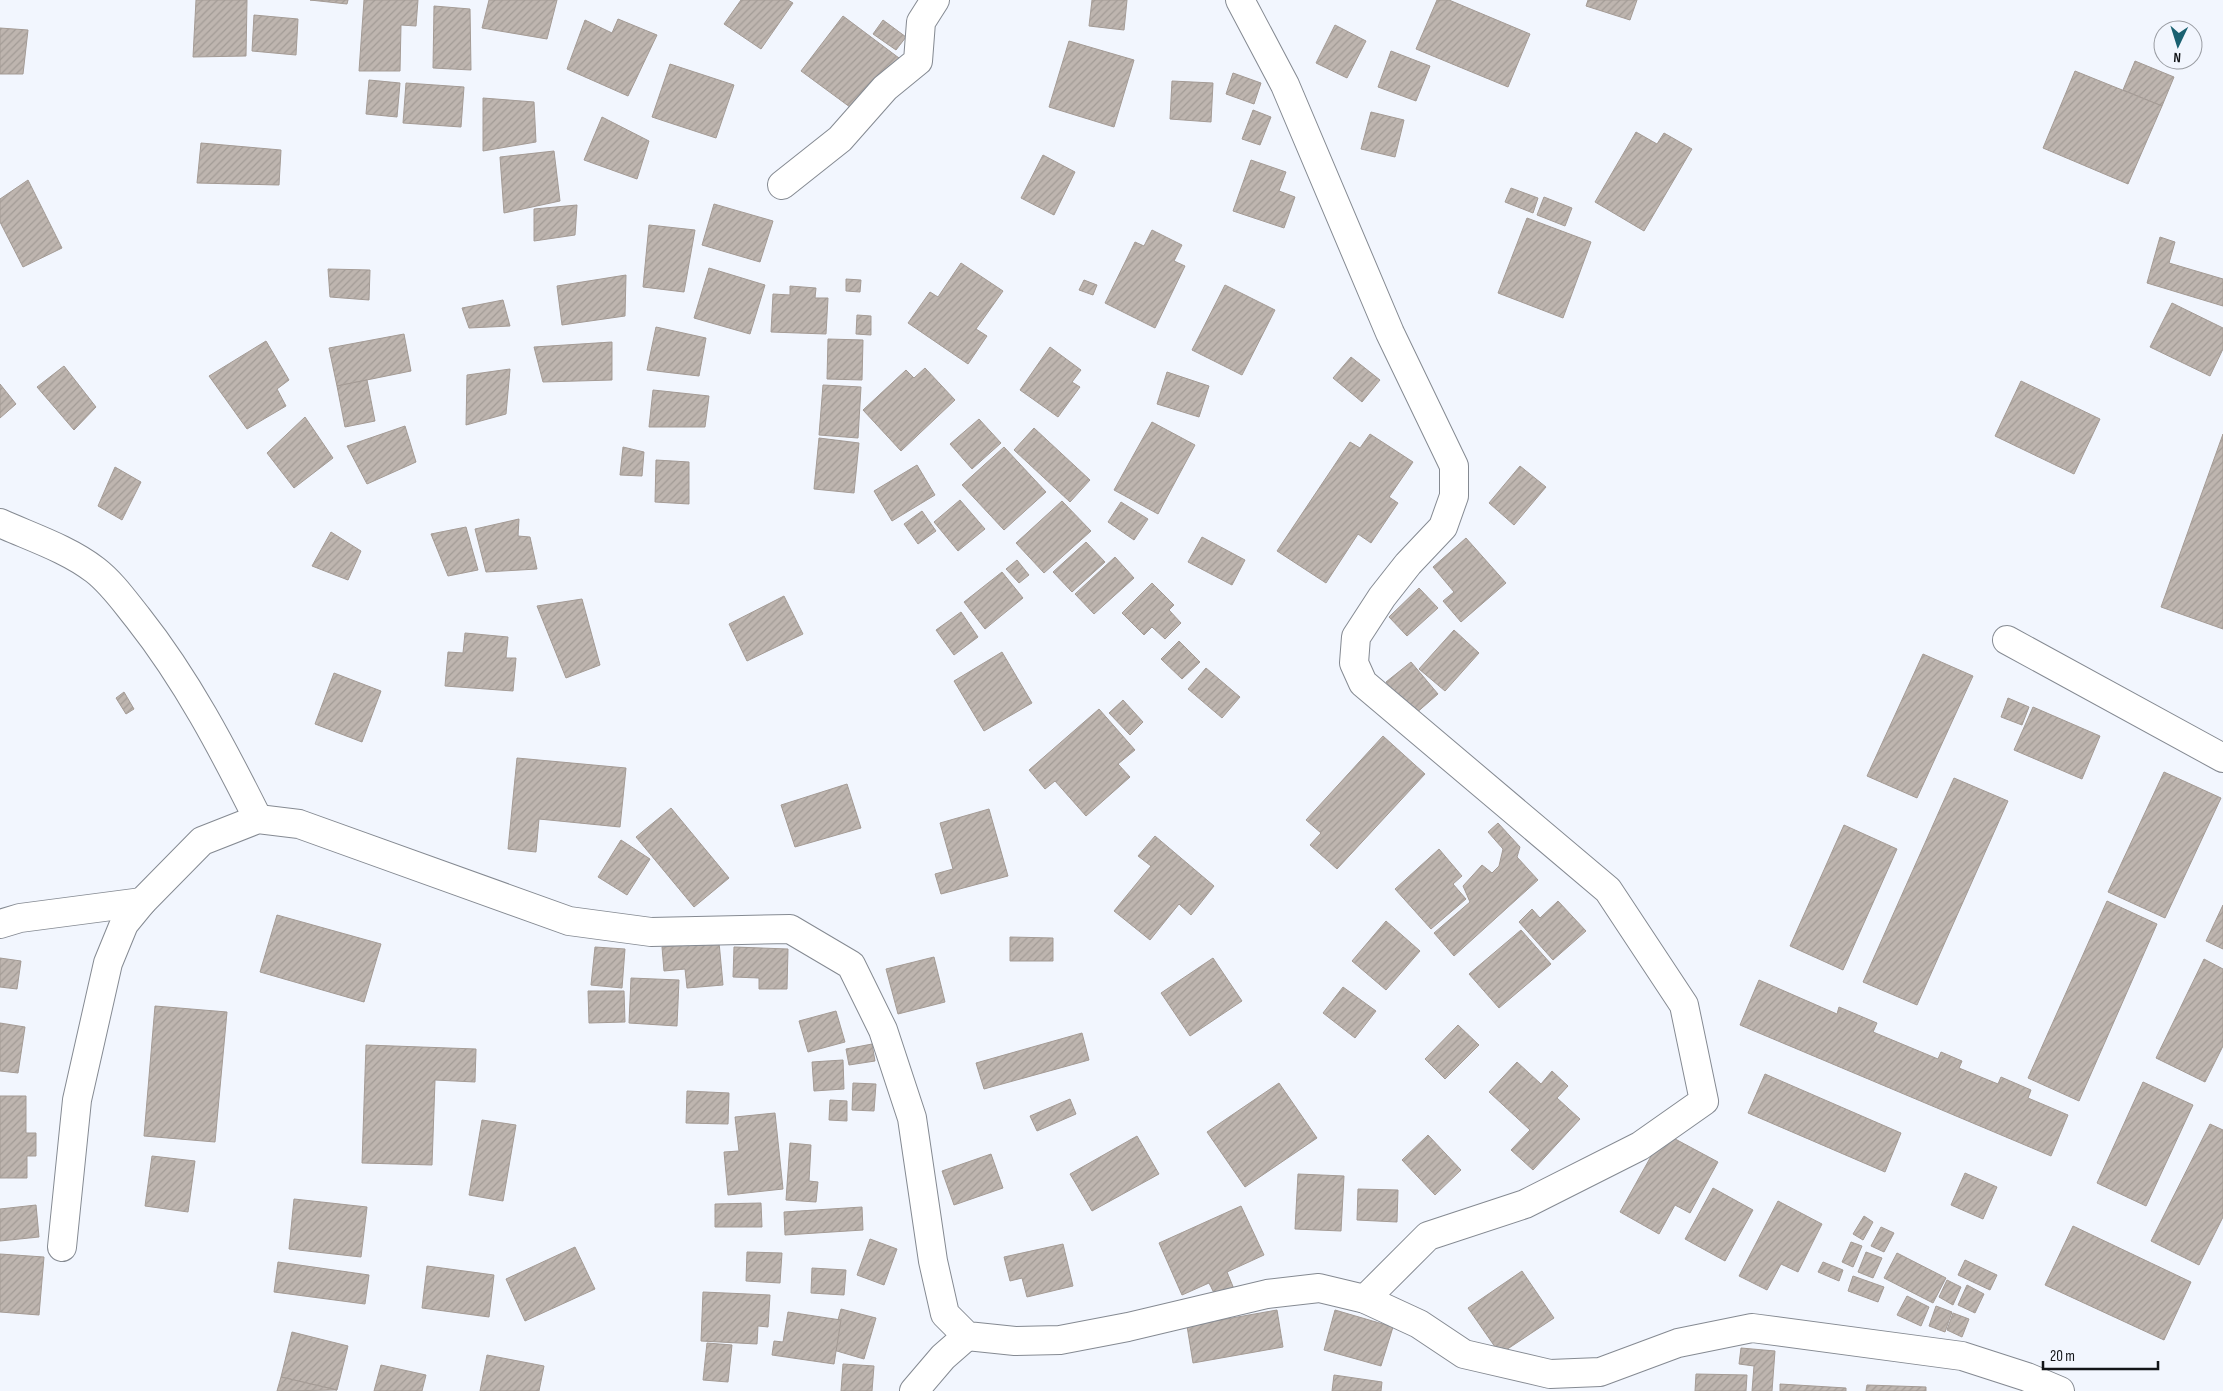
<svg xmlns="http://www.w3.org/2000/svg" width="2223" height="1391" viewBox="0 0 2223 1391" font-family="'Sofia Sans Condensed',sans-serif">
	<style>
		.building { fill: url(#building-hatch); stroke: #a49b95 }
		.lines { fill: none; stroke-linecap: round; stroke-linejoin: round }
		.minor-casing { stroke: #858a92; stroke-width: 30 }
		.minor { stroke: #fff; stroke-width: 28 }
	</style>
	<defs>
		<pattern id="building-hatch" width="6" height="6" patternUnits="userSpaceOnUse" patternTransform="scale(1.25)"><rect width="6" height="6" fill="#beb5af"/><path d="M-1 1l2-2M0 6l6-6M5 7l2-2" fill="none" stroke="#a29b96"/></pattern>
	</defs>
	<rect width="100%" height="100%" fill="#f2f6fe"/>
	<g class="building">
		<path d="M 196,0 L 247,0 L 246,56 L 193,57 Z"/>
		<path d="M 310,0 L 348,0 L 347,4 Z"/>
		<path d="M 364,0 L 418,0 L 416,26 L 401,25 L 400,71 L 359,71 Z"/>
		<path d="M 489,0 L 557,0 L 547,39 L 482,28 Z"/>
		<path d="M 741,0 L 788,0 L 793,3 L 761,49 L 724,24 Z"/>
		<path d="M 1092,0 L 1127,0 L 1124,30 L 1089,26 Z"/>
		<path d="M 1437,0 L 1449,0 L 1530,34 L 1508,87 L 1416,49 Z"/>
		<path d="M 1588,0 L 1637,0 L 1630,20 L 1586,6 Z"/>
		<path d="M 434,6 L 470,9 L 471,70 L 433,68 Z"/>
		<path d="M 254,15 L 298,19 L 296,55 L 252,51 Z"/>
		<path d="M 843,16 L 899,58 L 858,113 L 801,71 Z"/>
		<path d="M 618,19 L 657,35 L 628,96 L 567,69 L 585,20 L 612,33 Z"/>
		<path d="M 883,20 L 906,37 L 896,50 L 873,34 Z"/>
		<path d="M 1335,25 L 1366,41 L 1347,78 L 1316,63 Z"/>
		<path d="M 0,28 L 28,30 L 23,74 L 0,74 Z"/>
		<path d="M 1069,41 L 1134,60 L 1114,127 L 1049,107 Z"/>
		<path d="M 1391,51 L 1430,66 L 1416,101 L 1378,87 Z"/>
		<path d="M 2135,61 L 2174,77 L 2162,106 L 2123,90 Z"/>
		<path d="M 670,64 L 734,85 L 716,138 L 652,117 Z"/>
		<path d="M 2075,71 L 2162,106 L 2128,184 L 2043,148 Z"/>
		<path d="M 1233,73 L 1261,83 L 1254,104 L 1226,94 Z"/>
		<path d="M 369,80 L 400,83 L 397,117 L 366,114 Z"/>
		<path d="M 1172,81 L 1213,83 L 1211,122 L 1170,119 Z"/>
		<path d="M 406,83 L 464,87 L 461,127 L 403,123 Z"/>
		<path d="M 483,98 L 534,102 L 536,142 L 483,151 Z"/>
		<path d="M 1253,110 L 1271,117 L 1260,145 L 1242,139 Z"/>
		<path d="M 1371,112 L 1404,120 L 1395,157 L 1361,149 Z"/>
		<path d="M 602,117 L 649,141 L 637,179 L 584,160 Z"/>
		<path d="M 1636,132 L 1657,144 L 1664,133 L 1692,149 L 1644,231 L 1595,202 Z"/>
		<path d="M 201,143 L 281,150 L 279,185 L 197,183 Z"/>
		<path d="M 554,151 L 560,201 L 504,213 L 500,157 Z"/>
		<path d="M 1043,155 L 1075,172 L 1054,215 L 1021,198 Z"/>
		<path d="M 1251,160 L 1286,172 L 1279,191 L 1295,197 L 1284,228 L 1233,211 Z"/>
		<path d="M 28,180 L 62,248 L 23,267 L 0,222 L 0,199 Z"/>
		<path d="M 1511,188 L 1538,198 L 1533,213 L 1505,202 Z"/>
		<path d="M 1544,197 L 1572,208 L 1565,226 L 1537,215 Z"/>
		<path d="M 714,204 L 773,221 L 760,262 L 702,245 Z"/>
		<path d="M 577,205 L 575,235 L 534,241 L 534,209 Z"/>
		<path d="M 1527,218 L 1591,242 L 1563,318 L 1498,293 Z"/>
		<path d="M 649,225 L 695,230 L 684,292 L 643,287 Z"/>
		<path d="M 1152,230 L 1182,245 L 1174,261 L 1185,266 L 1155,328 L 1105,303 L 1135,242 L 1144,246 Z"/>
		<path d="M 2160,237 L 2175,242 L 2169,263 L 2223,279 L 2223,306 L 2147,283 Z"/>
		<path d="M 961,263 L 1003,291 L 976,329 L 987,336 L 968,364 L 908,323 L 930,292 L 938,297 Z"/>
		<path d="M 709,268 L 765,285 L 750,334 L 694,318 Z"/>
		<path d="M 328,269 L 370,270 L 369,300 L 330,297 Z"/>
		<path d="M 626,275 L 625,316 L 562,325 L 557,286 Z"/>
		<path d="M 846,279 L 861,280 L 860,292 L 846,291 Z"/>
		<path d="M 1084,280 L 1097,285 L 1093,295 L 1079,290 Z"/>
		<path d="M 1225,285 L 1275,310 L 1242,375 L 1192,350 Z"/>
		<path d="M 790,286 L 816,288 L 815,298 L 828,298 L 826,334 L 771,332 L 773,294 L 790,295 Z"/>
		<path d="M 503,300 L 510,326 L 469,328 L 462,308 Z"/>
		<path d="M 2172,303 L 2223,328 L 2223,349 L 2210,376 L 2150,347 Z"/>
		<path d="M 857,315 L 871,316 L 871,335 L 856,334 Z"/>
		<path d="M 656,327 L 706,338 L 699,376 L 647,370 Z"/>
		<path d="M 404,334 L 411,371 L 337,386 L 329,348 Z"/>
		<path d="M 828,339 L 863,340 L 862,380 L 827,379 Z"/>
		<path d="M 266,341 L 289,380 L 277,389 L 286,406 L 247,429 L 209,376 Z"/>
		<path d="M 612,342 L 612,380 L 543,382 L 534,347 Z"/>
		<path d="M 1050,347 L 1081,370 L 1072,382 L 1080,387 L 1058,417 L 1020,390 Z"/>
		<path d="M 1351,357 L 1380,380 L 1362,402 L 1333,378 Z"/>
		<path d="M 64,366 L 96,407 L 74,430 L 37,387 Z"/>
		<path d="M 925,368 L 955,400 L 901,451 L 863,410 L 906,370 L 914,378 Z"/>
		<path d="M 510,369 L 506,414 L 466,425 L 467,375 Z"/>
		<path d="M 1167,372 L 1209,386 L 1199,417 L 1157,404 Z"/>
		<path d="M 367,380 L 375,421 L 345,427 L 337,386 Z"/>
		<path d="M 2021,381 L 2100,419 L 2074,474 L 1995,436 Z"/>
		<path d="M 0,384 L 16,404 L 0,418 Z"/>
		<path d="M 823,385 L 861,387 L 858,438 L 819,435 Z"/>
		<path d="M 653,390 L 709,396 L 705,427 L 649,427 Z"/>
		<path d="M 305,417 L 333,458 L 294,488 L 267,453 Z"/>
		<path d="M 979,419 L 1001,443 L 972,469 L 950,444 Z"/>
		<path d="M 1152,422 L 1195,445 L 1158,514 L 1114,490 Z"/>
		<path d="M 405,426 L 416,462 L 367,484 L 347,446 Z"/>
		<path d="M 1034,428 L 1090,480 L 1070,502 L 1014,450 Z"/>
		<path d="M 1370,434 L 1413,462 L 1389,497 L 1398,503 L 1371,543 L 1358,534 L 1326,583 L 1277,551 L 1350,442 L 1360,448 Z"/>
		<path d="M 2223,434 L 2223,629 L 2161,607 Z"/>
		<path d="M 819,438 L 859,443 L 854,493 L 814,489 Z"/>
		<path d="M 623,447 L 644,452 L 642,476 L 620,475 Z"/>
		<path d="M 1004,447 L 1046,492 L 1004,530 L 962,485 Z"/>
		<path d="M 656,460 L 689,462 L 689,504 L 655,502 Z"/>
		<path d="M 917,465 L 935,495 L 892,521 L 874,491 Z"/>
		<path d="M 1520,466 L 1546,487 L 1514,525 L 1489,503 Z"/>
		<path d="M 115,467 L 141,482 L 122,520 L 98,506 Z"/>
		<path d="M 960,500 L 985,529 L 958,551 L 934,522 Z"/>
		<path d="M 1062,501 L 1091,531 L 1044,573 L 1016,543 Z"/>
		<path d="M 1121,502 L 1148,519 L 1134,540 L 1108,522 Z"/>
		<path d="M 922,511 L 936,531 L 918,544 L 904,524 Z"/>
		<path d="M 519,519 L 518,536 L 530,537 L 537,569 L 486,572 L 475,529 Z"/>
		<path d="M 466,527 L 478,570 L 448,576 L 431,534 Z"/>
		<path d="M 331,532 L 361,551 L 348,580 L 312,566 Z"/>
		<path d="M 1202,537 L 1245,560 L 1232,585 L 1188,562 Z"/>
		<path d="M 1466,538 L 1506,583 L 1461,622 L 1443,601 L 1454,592 L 1433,567 Z"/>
		<path d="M 1086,542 L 1105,562 L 1072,592 L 1053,572 Z"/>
		<path d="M 1115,557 L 1134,578 L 1094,614 L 1075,594 Z"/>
		<path d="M 1017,560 L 1029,575 L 1019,583 L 1006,569 Z"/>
		<path d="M 1002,572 L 1023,598 L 985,629 L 964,602 Z"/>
		<path d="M 1152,583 L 1174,605 L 1169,610 L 1181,623 L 1165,639 L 1152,627 L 1144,635 L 1122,613 Z"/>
		<path d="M 1419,588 L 1438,608 L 1407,636 L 1389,617 Z"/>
		<path d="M 784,596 L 803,634 L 747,661 L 729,624 Z"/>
		<path d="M 582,599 L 600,665 L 566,678 L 537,606 Z"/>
		<path d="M 961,612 L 978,637 L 954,655 L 936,630 Z"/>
		<path d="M 1454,630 L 1479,653 L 1445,691 L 1419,669 Z"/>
		<path d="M 465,633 L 508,637 L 506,658 L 516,658 L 513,691 L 445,686 L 448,652 L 463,653 Z"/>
		<path d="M 1179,641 L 1200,662 L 1182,679 L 1161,659 Z"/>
		<path d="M 1002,652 L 1032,703 L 984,731 L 954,681 Z"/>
		<path d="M 1923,654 L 1973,676 L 1917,798 L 1867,776 Z"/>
		<path d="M 1411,662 L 1438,694 L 1414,715 L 1386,682 Z"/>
		<path d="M 1206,668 L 1240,697 L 1222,718 L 1188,689 Z"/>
		<path d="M 334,673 L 381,691 L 362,742 L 315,724 Z"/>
		<path d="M 124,692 L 134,709 L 126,714 L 116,698 Z"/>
		<path d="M 2008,698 L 2029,707 L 2022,725 L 2001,717 Z"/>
		<path d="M 1123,700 L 1143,722 L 1130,735 L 1109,713 Z"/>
		<path d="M 2033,707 L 2100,736 L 2082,779 L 2014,750 Z"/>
		<path d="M 1099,709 L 1135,750 L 1118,764 L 1130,777 L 1086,816 L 1055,781 L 1045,789 L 1029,770 Z"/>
		<path d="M 1383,736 L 1425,774 L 1337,869 L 1310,845 L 1321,833 L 1306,820 Z"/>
		<path d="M 517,758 L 626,768 L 620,827 L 539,819 L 536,852 L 508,849 Z"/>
		<path d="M 2164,772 L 2221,798 L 2165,918 L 2108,892 Z"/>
		<path d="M 1954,778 L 2008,801 L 1917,1005 L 1863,982 Z"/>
		<path d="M 847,784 L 861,828 L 795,847 L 781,805 Z"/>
		<path d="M 671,808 L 729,878 L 694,907 L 636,837 Z"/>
		<path d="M 989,809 L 1008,876 L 941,894 L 935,874 L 953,869 L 940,823 Z"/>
		<path d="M 1498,823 L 1520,847 L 1517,857 L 1538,880 L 1454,956 L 1434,933 L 1470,902 L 1463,886 L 1482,865 L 1492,873 L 1499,866 L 1503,849 L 1488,832 Z"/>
		<path d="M 1844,825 L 1897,849 L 1843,970 L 1790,946 Z"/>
		<path d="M 1155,836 L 1214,886 L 1191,915 L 1179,904 L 1150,940 L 1114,911 L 1151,866 L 1138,856 Z"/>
		<path d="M 621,840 L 650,859 L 627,895 L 598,877 Z"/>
		<path d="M 1439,849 L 1462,876 L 1453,884 L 1466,899 L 1431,929 L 1395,889 Z"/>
		<path d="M 1558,901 L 1586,931 L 1553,960 L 1519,922 L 1532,909 L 1540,918 Z"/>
		<path d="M 2107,901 L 2157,924 L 2079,1101 L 2028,1078 Z"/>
		<path d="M 2223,905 L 2223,949 L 2206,941 Z"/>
		<path d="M 277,915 L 381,944 L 364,1002 L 260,972 Z"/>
		<path d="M 1386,921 L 1420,951 L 1386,990 L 1352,961 Z"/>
		<path d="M 1521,930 L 1551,964 L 1499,1008 L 1469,974 Z"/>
		<path d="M 1010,937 L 1053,938 L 1053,961 L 1010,961 Z"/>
		<path d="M 719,942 L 723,985 L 687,988 L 685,969 L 664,971 L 662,947 Z"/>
		<path d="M 595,947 L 625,949 L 622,988 L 591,985 Z"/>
		<path d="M 734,947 L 788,949 L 787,989 L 759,989 L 759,978 L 733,977 Z"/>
		<path d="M 934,957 L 945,1002 L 898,1014 L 886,969 Z"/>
		<path d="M 0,958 L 21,961 L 17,989 L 0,987 Z"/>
		<path d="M 1213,958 L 1242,1001 L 1190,1036 L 1161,993 Z"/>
		<path d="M 2204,959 L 2223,969 L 2223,1046 L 2205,1082 L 2156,1058 Z"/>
		<path d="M 631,978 L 679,980 L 677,1026 L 629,1023 Z"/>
		<path d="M 1759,980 L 1837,1014 L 1839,1007 L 1877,1023 L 1873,1032 L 1938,1059 L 1941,1052 L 1962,1061 L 1959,1068 L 1998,1084 L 2001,1077 L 2031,1090 L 2028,1098 L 2068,1115 L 2051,1156 L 1740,1025 Z"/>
		<path d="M 1343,987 L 1376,1011 L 1355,1038 L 1323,1013 Z"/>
		<path d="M 588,991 L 624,991 L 625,1022 L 589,1023 Z"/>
		<path d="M 155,1006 L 227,1012 L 215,1142 L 144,1136 Z"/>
		<path d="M 836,1011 L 845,1042 L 808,1052 L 799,1021 Z"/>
		<path d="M 0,1023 L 25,1027 L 18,1073 L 0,1071 Z"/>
		<path d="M 1458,1025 L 1479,1045 L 1445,1079 L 1425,1059 Z"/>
		<path d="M 1082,1033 L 1089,1060 L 984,1089 L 976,1063 Z"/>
		<path d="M 872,1044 L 875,1061 L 849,1065 L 846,1049 Z"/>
		<path d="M 366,1045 L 476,1049 L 475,1082 L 435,1080 L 432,1165 L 362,1163 Z"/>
		<path d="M 843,1060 L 844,1089 L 814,1091 L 812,1062 Z"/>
		<path d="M 1517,1062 L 1541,1084 L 1552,1071 L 1568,1086 L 1557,1098 L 1580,1119 L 1533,1170 L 1511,1150 L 1530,1130 L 1489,1092 Z"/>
		<path d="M 1765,1074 L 1901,1133 L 1885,1172 L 1748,1113 Z"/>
		<path d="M 2143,1082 L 2193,1105 L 2146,1206 L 2097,1183 Z"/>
		<path d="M 853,1083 L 876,1084 L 874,1111 L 852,1110 Z"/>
		<path d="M 1279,1083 L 1317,1138 L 1245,1187 L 1207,1132 Z"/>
		<path d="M 687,1091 L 729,1093 L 728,1124 L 686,1123 Z"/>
		<path d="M 0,1096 L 26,1096 L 26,1133 L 36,1133 L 36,1156 L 27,1156 L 27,1178 L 0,1178 Z"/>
		<path d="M 1070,1099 L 1076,1114 L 1037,1131 L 1030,1116 Z"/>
		<path d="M 830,1100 L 847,1101 L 847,1121 L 829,1120 Z"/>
		<path d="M 775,1113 L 783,1189 L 728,1195 L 724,1152 L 739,1151 L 735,1117 Z"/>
		<path d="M 482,1120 L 516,1125 L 503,1201 L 469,1195 Z"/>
		<path d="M 2210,1124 L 2223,1130 L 2223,1217 L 2199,1265 L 2151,1241 Z"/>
		<path d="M 1664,1133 L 1718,1162 L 1690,1213 L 1675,1205 L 1659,1234 L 1620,1212 Z"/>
		<path d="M 1428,1135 L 1461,1170 L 1435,1195 L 1402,1160 Z"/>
		<path d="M 1137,1136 L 1159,1174 L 1092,1211 L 1070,1174 Z"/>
		<path d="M 790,1143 L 811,1145 L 809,1181 L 818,1182 L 816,1202 L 786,1200 Z"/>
		<path d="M 991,1154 L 1003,1188 L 954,1205 L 942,1171 Z"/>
		<path d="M 152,1156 L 195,1161 L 188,1212 L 145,1206 Z"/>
		<path d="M 1965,1173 L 1997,1187 L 1983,1219 L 1951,1205 Z"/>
		<path d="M 1298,1174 L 1344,1176 L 1341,1231 L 1295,1229 Z"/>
		<path d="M 1713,1188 L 1753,1210 L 1725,1261 L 1685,1239 Z"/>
		<path d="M 1358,1189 L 1398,1190 L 1397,1222 L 1357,1220 Z"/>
		<path d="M 294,1199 L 367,1207 L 361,1257 L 289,1249 Z"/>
		<path d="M 1778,1201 L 1822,1224 L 1798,1272 L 1781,1264 L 1767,1290 L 1739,1276 Z"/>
		<path d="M 761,1203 L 762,1227 L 715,1227 L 715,1204 Z"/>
		<path d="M 36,1205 L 39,1237 L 0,1241 L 0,1209 Z"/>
		<path d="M 1241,1206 L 1264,1255 L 1227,1272 L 1234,1289 L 1216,1297 L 1209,1283 L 1182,1295 L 1159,1243 Z"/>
		<path d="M 862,1207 L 863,1230 L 785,1235 L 784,1212 Z"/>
		<path d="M 1864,1216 L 1873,1222 L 1863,1240 L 1853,1234 Z"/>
		<path d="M 2073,1226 L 2191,1282 L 2164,1340 L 2045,1285 Z"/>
		<path d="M 1881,1227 L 1894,1233 L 1884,1252 L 1871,1246 Z"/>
		<path d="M 870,1239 L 897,1249 L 884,1285 L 857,1275 Z"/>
		<path d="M 1851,1242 L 1862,1246 L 1853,1267 L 1842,1262 Z"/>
		<path d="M 1063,1244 L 1073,1286 L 1027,1297 L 1022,1278 L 1010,1281 L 1004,1257 Z"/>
		<path d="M 575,1247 L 595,1289 L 525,1321 L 506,1279 Z"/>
		<path d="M 747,1252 L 782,1253 L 780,1283 L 746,1281 Z"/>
		<path d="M 1866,1252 L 1882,1258 L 1873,1278 L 1858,1272 Z"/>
		<path d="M 1897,1253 L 1946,1278 L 1933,1303 L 1884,1278 Z"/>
		<path d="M 0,1254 L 44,1257 L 39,1315 L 0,1312 Z"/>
		<path d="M 1965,1260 L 1997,1275 L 1990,1290 L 1958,1275 Z"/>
		<path d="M 278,1262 L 369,1275 L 365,1304 L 274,1292 Z"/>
		<path d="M 1823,1262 L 1843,1270 L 1839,1281 L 1818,1272 Z"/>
		<path d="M 427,1266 L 494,1275 L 489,1317 L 422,1308 Z"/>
		<path d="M 812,1268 L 846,1270 L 844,1295 L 811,1293 Z"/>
		<path d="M 1522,1271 L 1554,1318 L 1500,1354 L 1468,1308 Z"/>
		<path d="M 1853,1276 L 1884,1287 L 1878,1302 L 1848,1291 Z"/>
		<path d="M 1947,1280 L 1961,1287 L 1953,1305 L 1939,1297 Z"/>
		<path d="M 1967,1285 L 1984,1294 L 1975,1313 L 1958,1305 Z"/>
		<path d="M 703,1292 L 770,1295 L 768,1327 L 758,1326 L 757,1344 L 701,1341 Z"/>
		<path d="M 1907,1296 L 1929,1307 L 1921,1326 L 1897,1315 Z"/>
		<path d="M 1936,1306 L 1952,1312 L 1945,1332 L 1929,1326 Z"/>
		<path d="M 841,1309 L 876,1318 L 864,1359 L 830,1349 Z"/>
		<path d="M 1277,1310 L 1283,1347 L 1193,1363 L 1187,1326 Z"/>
		<path d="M 1335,1310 L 1393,1327 L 1381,1366 L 1324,1350 Z"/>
		<path d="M 788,1312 L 841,1320 L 834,1364 L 772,1355 L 774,1341 L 783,1342 Z"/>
		<path d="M 1953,1313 L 1969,1319 L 1962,1337 L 1947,1330 Z"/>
		<path d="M 292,1332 L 348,1346 L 337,1390 L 281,1377 Z"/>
		<path d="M 707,1343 L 732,1345 L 728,1382 L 703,1380 Z"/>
		<path d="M 1741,1348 L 1775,1351 L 1772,1391 L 1752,1391 L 1754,1366 L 1739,1364 Z"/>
		<path d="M 487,1355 L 544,1366 L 539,1391 L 480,1391 Z"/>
		<path d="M 843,1364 L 874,1366 L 872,1391 L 841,1391 Z"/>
		<path d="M 381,1365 L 426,1375 L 422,1391 L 374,1391 Z"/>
		<path d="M 1696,1374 L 1747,1375 L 1746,1391 L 1695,1391 Z"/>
		<path d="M 1334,1375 L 1382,1382 L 1381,1391 L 1332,1391 Z"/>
		<path d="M 281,1377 L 337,1390 L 277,1391 Z"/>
		<path d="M 1780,1384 L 1846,1388 L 1846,1391 L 1780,1391 Z"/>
		<path d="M 1867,1385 L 1926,1387 L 1926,1391 L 1866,1391 Z"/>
	</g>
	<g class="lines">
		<g class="minor-casing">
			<g id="minor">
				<path d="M 1240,0 L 1285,85 L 1390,333 L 1454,466 L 1454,496 L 1443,527 L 1408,564 L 1382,597 L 1356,637 L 1354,663 L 1363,683 L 1608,890 L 1684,1005 L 1704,1101 L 1640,1146 L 1525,1204 L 1428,1236 L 1365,1299"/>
				<path d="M 782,185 L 840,139 L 885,88 L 918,61 L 921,22 L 935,0"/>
				<path d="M 0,523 C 31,537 68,549 95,570 C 112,583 125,602 138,618 C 187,680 223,749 258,819"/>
				<path d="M 2007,640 L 2223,758"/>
				<path d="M 0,924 L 20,918 L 142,902"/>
				<path d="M 62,1247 L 77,1100 L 108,963 L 124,924 L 142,902 L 202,841 L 258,819 L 299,824 L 569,921 L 651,932 L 790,929 L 851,965 L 883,1030 L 912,1118 L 933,1261 L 945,1314 L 967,1336 L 1015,1341 L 1060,1340 L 1128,1327 L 1267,1294 L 1319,1288 L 1365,1299 L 1419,1324 L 1464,1354 L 1550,1374 L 1600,1372 L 1678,1343 L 1752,1328 L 1962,1356 L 2027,1377 L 2060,1391"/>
				<path d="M 914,1391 L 943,1357 L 967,1336"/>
			</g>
		</g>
		<use href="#minor" class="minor"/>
	</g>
	<g transform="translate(2178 45) rotate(184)"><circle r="24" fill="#f2f6fe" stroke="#999ca2"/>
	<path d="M0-4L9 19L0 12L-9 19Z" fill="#1a6171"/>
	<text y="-8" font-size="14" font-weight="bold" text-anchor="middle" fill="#131518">N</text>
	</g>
	<path d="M2043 1361v8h115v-8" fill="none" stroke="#131518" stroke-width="2.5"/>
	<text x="2050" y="1361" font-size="15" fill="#131518" stroke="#f2f6fe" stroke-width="4" paint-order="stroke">20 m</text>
</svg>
